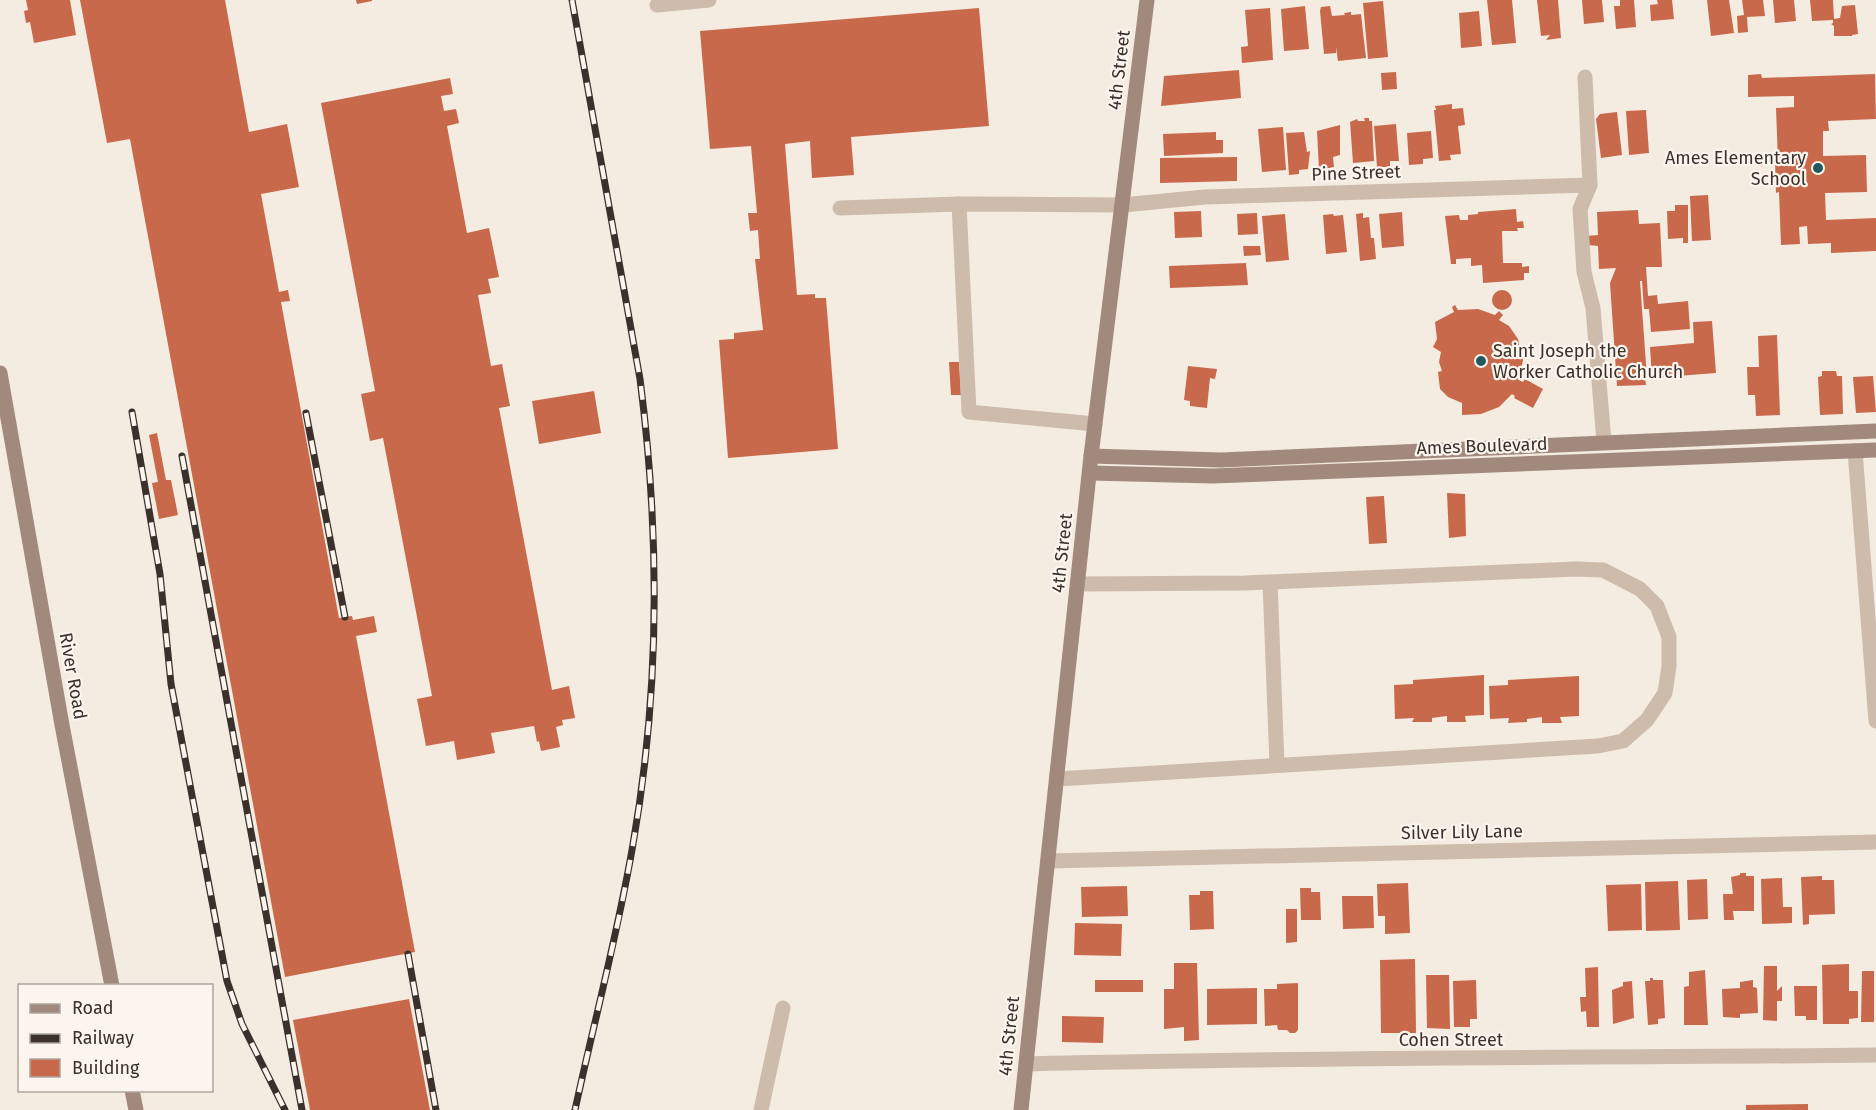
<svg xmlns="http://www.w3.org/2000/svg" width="1876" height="1110" viewBox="0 0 1876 1110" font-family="'Fira Sans',sans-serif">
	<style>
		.building { fill: #c8694b }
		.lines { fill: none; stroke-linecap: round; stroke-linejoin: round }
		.street { stroke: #cdbbac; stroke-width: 15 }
		.secondary { stroke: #a18a7d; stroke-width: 15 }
		.rail-casing { stroke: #3b302b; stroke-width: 7 }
		.rail { stroke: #fbf5ee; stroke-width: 4.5; stroke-dasharray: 14; stroke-linecap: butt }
		.poi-dot { fill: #1f5a5e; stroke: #fbf5ee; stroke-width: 2 }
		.labels { text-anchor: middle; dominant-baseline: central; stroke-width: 4.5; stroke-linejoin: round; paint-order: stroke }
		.street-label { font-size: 18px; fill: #3b302b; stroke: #fbf5ee }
		.poi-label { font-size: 18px; fill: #3b302b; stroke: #fbf5ee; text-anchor: end }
	</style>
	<rect width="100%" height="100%" fill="#f4ebe1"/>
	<g class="building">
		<path d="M 26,0 L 70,0 L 76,35 L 34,43 L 30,22 L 26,23 L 24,11 L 28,10 Z"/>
		<path d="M 80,0 L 225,0 L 249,132 L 287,124 L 299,187 L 261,194 L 279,292 L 288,290 L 290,301 L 281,302 L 339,618 L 352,616 L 353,620 L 374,616 L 377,632 L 356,636 L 415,952 L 285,977 L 130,139 L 107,143 Z"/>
		<path d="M 356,0 L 372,0 L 372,1 L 357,4 Z"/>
		<path d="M 1487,0 L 1512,0 L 1516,43 L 1492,45 Z"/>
		<path d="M 1537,0 L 1558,0 L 1561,38 L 1546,40 L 1550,35 L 1541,36 Z"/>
		<path d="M 1582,0 L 1602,0 L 1604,22 L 1584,24 Z"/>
		<path d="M 1620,0 L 1634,0 L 1636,27 L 1616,29 L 1614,6 L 1620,6 Z"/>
		<path d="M 1657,0 L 1672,0 L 1674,19 L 1651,21 L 1650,5 L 1658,4 Z"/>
		<path d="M 1707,0 L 1729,0 L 1734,33 L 1711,36 Z"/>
		<path d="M 1742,0 L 1763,0 L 1765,16 L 1747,17 L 1748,32 L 1738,33 L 1737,16 L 1744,15 Z"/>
		<path d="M 1773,0 L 1794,0 L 1796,21 L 1775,23 Z"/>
		<path d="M 1810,0 L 1833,0 L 1834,19 L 1840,18 L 1842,6 L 1855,5 L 1858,34 L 1852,35 L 1852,36 L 1834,36 L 1834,26 L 1831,24 L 1833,23 L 1833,20 L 1812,21 Z"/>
		<path d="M 1383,1 L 1388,57 L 1368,59 L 1363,3 Z"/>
		<path d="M 1305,6 L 1309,49 L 1284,51 L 1281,9 Z"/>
		<path d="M 1330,6 L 1332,16 L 1345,15 L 1344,13 L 1351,12 L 1351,15 L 1361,14 L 1366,58 L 1338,61 L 1336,47 L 1336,53 L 1324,54 L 1320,11 L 1321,7 Z"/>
		<path d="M 979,8 L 989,126 L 851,137 L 854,175 L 812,178 L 810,141 L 785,144 L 797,295 L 815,294 L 815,298 L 826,298 L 838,449 L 728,458 L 719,340 L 734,339 L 734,333 L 763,330 L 755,259 L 760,259 L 758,230 L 750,231 L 748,213 L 757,213 L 751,146 L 710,149 L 700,31 Z"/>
		<path d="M 1270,8 L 1273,60 L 1242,63 L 1241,47 L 1248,46 L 1245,10 Z"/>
		<path d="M 1479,11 L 1482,46 L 1461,48 L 1459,13 Z"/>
		<path d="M 1239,70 L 1241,98 L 1161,106 L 1164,76 Z"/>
		<path d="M 1396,72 L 1397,89 L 1382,90 L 1381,73 Z"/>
		<path d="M 1761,74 L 1762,78 L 1875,74 L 1876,119 L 1828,121 L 1829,131 L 1823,131 L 1823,156 L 1866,155 L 1867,192 L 1825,193 L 1826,220 L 1876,218 L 1876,251 L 1831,253 L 1831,243 L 1808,244 L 1807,226 L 1799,227 L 1800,244 L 1781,245 L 1779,192 L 1776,193 L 1775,162 L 1778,162 L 1776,108 L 1794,107 L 1794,96 L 1748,97 L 1748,75 Z"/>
		<path d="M 450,78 L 453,94 L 441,96 L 444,111 L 456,109 L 459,123 L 447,126 L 467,233 L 489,228 L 499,277 L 488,279 L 491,293 L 478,295 L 491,366 L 502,364 L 510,406 L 499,408 L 552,690 L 569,686 L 575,718 L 562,720 L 563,725 L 556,727 L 560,747 L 541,751 L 539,741 L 537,742 L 534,726 L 491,733 L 495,753 L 457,760 L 454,741 L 426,746 L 417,699 L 432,696 L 383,438 L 370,441 L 361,394 L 375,391 L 321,103 Z"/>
		<path d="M 1452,104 L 1452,109 L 1463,108 L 1465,125 L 1458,126 L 1461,154 L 1450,155 L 1451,160 L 1439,161 L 1434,110 L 1436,110 L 1435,106 Z"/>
		<path d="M 1646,110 L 1649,153 L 1629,155 L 1626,111 Z"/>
		<path d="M 1617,112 L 1622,155 L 1601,158 L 1596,119 L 1600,114 Z"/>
		<path d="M 1364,118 L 1369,118 L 1369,121 L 1372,121 L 1374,161 L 1353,163 L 1350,122 L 1357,119 L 1358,121 L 1365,121 Z"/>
		<path d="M 1396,124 L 1399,161 L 1390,161 L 1390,167 L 1377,167 L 1374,126 Z"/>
		<path d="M 1340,125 L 1340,155 L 1333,157 L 1334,167 L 1319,170 L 1317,131 Z"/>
		<path d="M 1283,127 L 1286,170 L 1262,172 L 1258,129 Z"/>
		<path d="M 1431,131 L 1433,158 L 1423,159 L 1423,164 L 1409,165 L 1407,133 Z"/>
		<path d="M 1216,132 L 1216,140 L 1223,140 L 1223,153 L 1164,156 L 1163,134 Z"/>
		<path d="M 1304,132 L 1307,152 L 1310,151 L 1308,169 L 1299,170 L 1299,174 L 1289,175 L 1286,133 Z"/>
		<path d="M 1237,157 L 1237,181 L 1160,183 L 1160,158 Z"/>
		<path d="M 1708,195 L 1711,240 L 1692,241 L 1690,196 Z"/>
		<path d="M 1675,205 L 1688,205 L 1688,243 L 1683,243 L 1683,238 L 1668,239 L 1667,211 L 1675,211 Z"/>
		<path d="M 1516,209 L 1517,222 L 1523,221 L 1524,228 L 1517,228 L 1518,231 L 1502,231 L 1503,263 L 1522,263 L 1522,267 L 1529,266 L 1529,273 L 1524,273 L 1524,280 L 1483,283 L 1482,265 L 1471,266 L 1471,258 L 1456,259 L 1456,264 L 1451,264 L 1445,216 L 1459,215 L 1460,220 L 1468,220 L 1468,215 L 1478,214 L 1478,212 Z"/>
		<path d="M 1638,210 L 1639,224 L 1660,223 L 1662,267 L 1646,267 L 1648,296 L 1657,295 L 1658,304 L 1688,301 L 1690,329 L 1651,332 L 1649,309 L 1644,309 L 1642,281 L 1640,281 L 1647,378 L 1645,378 L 1646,385 L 1617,386 L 1610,283 L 1616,268 L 1599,269 L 1598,246 L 1588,245 L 1587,236 L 1598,235 L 1597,212 Z"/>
		<path d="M 1201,211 L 1202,237 L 1175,238 L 1174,212 Z"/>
		<path d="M 1402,212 L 1404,246 L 1382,248 L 1379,214 Z"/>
		<path d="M 1257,213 L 1258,234 L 1238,235 L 1237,214 Z"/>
		<path d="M 1363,213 L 1363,218 L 1369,217 L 1371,238 L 1374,238 L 1376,259 L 1360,261 L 1356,214 Z"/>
		<path d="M 1285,214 L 1289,260 L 1266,262 L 1262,216 Z"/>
		<path d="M 1333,214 L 1334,216 L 1343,215 L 1347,252 L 1326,254 L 1323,215 Z"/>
		<path d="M 1243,246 L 1260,246 L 1261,255 L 1244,256 Z"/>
		<path d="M 1246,263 L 1248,285 L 1170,288 L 1169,266 Z"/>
		<circle cx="1502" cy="300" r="10"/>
		<path d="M 1455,305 L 1458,310 L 1478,309 L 1495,315 L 1499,311 L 1503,315 L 1499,320 L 1509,326 L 1518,339 L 1523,360 L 1519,380 L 1523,382 L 1525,379 L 1543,389 L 1533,408 L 1514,398 L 1515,396 L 1512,394 L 1499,407 L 1481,414 L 1462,415 L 1462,403 L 1448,397 L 1440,389 L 1438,372 L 1442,371 L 1439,362 L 1441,352 L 1433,347 L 1437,339 L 1435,322 L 1454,312 L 1452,307 Z"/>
		<path d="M 1712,321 L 1716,373 L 1652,378 L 1650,347 L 1694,343 L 1693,322 Z"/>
		<path d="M 1777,335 L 1780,415 L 1756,416 L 1755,395 L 1748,395 L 1747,367 L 1759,367 L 1758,336 Z"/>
		<path d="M 949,362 L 959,362 L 961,395 L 951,395 Z"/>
		<path d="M 1188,366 L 1217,369 L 1215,379 L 1210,378 L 1207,408 L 1190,406 L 1190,401 L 1184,400 Z"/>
		<path d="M 1822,371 L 1836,371 L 1837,376 L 1842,376 L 1843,414 L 1820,415 L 1818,377 L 1822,376 Z"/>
		<path d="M 1873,376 L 1876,412 L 1856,413 L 1853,377 Z"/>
		<path d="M 594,391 L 601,433 L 539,444 L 532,401 Z"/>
		<path d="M 157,433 L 166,480 L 171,480 L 178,515 L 159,519 L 152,483 L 158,482 L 149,435 Z"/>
		<path d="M 1447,493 L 1465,494 L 1466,536 L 1449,538 Z"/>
		<path d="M 1384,496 L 1387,543 L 1369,544 L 1366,497 Z"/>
		<path d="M 1484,675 L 1484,715 L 1465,716 L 1466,722 L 1447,722 L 1447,716 L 1432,718 L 1432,722 L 1412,722 L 1414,718 L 1395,719 L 1394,685 L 1413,684 L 1413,680 Z"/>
		<path d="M 1579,676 L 1579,716 L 1560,717 L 1562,723 L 1542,723 L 1542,717 L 1527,719 L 1527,722 L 1508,723 L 1509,718 L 1490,719 L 1489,686 L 1508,685 L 1508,680 Z"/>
		<path d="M 1740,873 L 1746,873 L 1746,876 L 1754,876 L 1754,911 L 1733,911 L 1734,920 L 1724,920 L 1723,894 L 1733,894 L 1731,877 L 1740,875 Z"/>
		<path d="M 1822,876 L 1822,880 L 1834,880 L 1835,914 L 1809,915 L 1809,924 L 1803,925 L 1801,877 Z"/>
		<path d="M 1782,878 L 1783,907 L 1792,907 L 1792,923 L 1762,924 L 1761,879 Z"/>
		<path d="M 1707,879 L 1708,919 L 1688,920 L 1687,880 Z"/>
		<path d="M 1678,881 L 1680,930 L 1646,931 L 1645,882 Z"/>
		<path d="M 1408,883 L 1410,933 L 1385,934 L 1385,916 L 1378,916 L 1377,884 Z"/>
		<path d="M 1641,884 L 1642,930 L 1608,931 L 1606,885 Z"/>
		<path d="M 1127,886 L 1128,916 L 1082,917 L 1081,887 Z"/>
		<path d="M 1300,888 L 1311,888 L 1311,892 L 1320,892 L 1321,920 L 1301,920 Z"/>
		<path d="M 1200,891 L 1213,891 L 1214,929 L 1190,930 L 1189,895 L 1200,895 Z"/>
		<path d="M 1342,896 L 1373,896 L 1374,928 L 1343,929 Z"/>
		<path d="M 1286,909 L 1297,909 L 1297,942 L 1286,943 Z"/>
		<path d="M 1075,923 L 1122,924 L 1121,956 L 1074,955 Z"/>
		<path d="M 1415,959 L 1416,1033 L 1381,1033 L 1380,960 Z"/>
		<path d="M 1174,963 L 1197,963 L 1199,1040 L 1184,1041 L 1184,1027 L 1164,1029 L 1164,989 L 1174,989 Z"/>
		<path d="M 1849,964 L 1849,991 L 1858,991 L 1858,1018 L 1849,1019 L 1849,1024 L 1823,1024 L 1822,965 Z"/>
		<path d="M 1764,966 L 1777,966 L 1777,991 L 1782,986 L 1782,1001 L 1777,1001 L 1777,1021 L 1763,1020 Z"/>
		<path d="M 1598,967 L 1599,1027 L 1587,1027 L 1586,1011 L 1581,1012 L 1580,997 L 1586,997 L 1585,968 Z"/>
		<path d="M 1705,970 L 1708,1025 L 1684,1025 L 1684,987 L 1689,986 L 1689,972 Z"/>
		<path d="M 1862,971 L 1874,971 L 1874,1022 L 1861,1022 Z"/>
		<path d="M 1426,975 L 1449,975 L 1450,1029 L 1427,1028 Z"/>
		<path d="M 1650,978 L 1653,978 L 1653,980 L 1663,980 L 1665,1018 L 1658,1019 L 1658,1024 L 1648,1025 L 1645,981 L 1650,981 Z"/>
		<rect x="1095" y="980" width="48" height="12"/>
		<path d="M 1476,980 L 1477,1019 L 1470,1019 L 1470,1027 L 1454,1027 L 1453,981 Z"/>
		<path d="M 1753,980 L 1753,987 L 1757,988 L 1758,1013 L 1740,1014 L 1740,1018 L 1723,1017 L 1722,989 L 1740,988 L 1740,982 Z"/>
		<path d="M 1632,981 L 1634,1018 L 1613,1024 L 1612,990 L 1623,986 L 1623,982 Z"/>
		<path d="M 1298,983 L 1298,1030 L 1295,1033 L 1290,1033 L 1287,1030 L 1278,1030 L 1277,1025 L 1265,1026 L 1264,989 L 1277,989 L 1277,984 Z"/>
		<path d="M 1794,986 L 1817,986 L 1817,1020 L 1806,1020 L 1806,1016 L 1795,1016 Z"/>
		<path d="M 1257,988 L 1257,1024 L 1207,1025 L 1207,989 Z"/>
		<path d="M 409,999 L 430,1110 L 310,1110 L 293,1020 Z"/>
		<path d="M 1062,1016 L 1104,1017 L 1103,1043 L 1062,1042 Z"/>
		<path d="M 1808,1104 L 1808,1110 L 1746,1110 L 1746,1105 Z"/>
	</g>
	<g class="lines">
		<g class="street">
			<path d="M 657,5 L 709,0"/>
			<path d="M 1585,77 L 1590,185 L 1580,209 L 1584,272 L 1593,308 L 1604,442"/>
			<path d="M 959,204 L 969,412 L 1095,424"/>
			<path d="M 840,208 L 959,204 L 1123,205 L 1205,197 L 1590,185"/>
			<path d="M 1855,451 L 1876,721"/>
			<path d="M 1270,582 L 1277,765"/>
			<path d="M 1057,779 L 1598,746 L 1623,741 L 1647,720 L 1665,693 L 1669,666 L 1669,637 L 1657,606 L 1640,589 L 1603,570 L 1576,569 L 1245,583 L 1078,584"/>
			<path d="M 1048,861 L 1876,842"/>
			<path d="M 1026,1064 C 1309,1057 1593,1058 1876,1055"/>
			<path d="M 761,1110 L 783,1008"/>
		</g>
		<g class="secondary">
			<path d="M 0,373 L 62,725 L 112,986"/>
			<path d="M 1091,456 L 1221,460 L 1876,431"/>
			<path d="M 1090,473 L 1213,476 L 1876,450"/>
			<path d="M 132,1090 L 136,1110"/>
			<path d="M 1021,1110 L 1091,456 L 1147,0"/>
		</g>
		<g class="rail-casing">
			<g id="rail">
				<path d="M 572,0 L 640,379 C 660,534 660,690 633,844 C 618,933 594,1022 575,1110"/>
				<path d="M 132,412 L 160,574 L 171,684 L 227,981 L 242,1024 L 285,1110"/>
				<path d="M 306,413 L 345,617"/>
				<path d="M 182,456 L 302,1110"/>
				<path d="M 408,954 L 436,1110"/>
			</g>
		</g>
		<use href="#rail" class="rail"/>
	</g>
	<g class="poi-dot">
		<circle cx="1818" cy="168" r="6"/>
		<circle cx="1481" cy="361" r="6"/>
	</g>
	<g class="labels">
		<g class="street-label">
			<text transform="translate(1119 70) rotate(-83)">4th Street</text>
			<text transform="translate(1356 173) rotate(-2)">Pine Street</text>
			<text transform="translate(1482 446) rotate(-2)">Ames Boulevard</text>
			<text transform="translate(1062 553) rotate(-84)">4th Street</text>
			<text transform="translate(73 676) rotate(80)">River Road</text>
			<text transform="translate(1462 832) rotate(-1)">Silver Lily Lane</text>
			<text transform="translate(1009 1036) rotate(-84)">4th Street</text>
			<text x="1451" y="1040">Cohen Street</text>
		</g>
		<g class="poi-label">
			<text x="1806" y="158">Ames Elementary<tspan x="1806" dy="21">School</tspan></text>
			<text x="1493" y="351" text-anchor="start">Saint Joseph the<tspan x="1493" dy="21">Worker Catholic Church</tspan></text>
		</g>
	</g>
	<rect x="18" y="984" width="195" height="108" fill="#fbf5ee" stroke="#aea6a0" stroke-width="1.5"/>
	<rect x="30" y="1004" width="30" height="9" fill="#a18a7d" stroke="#aea6a0" stroke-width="1.5"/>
	<text x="72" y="1014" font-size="18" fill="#3b302b">Road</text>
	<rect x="30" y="1034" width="30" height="9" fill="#3b302b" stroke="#aea6a0" stroke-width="1.5"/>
	<text x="72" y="1044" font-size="18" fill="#3b302b">Railway</text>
	<rect x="30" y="1059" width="30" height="18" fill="#c8694b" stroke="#aea6a0" stroke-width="1.5"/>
	<text x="72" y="1074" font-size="18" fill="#3b302b">Building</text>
</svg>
